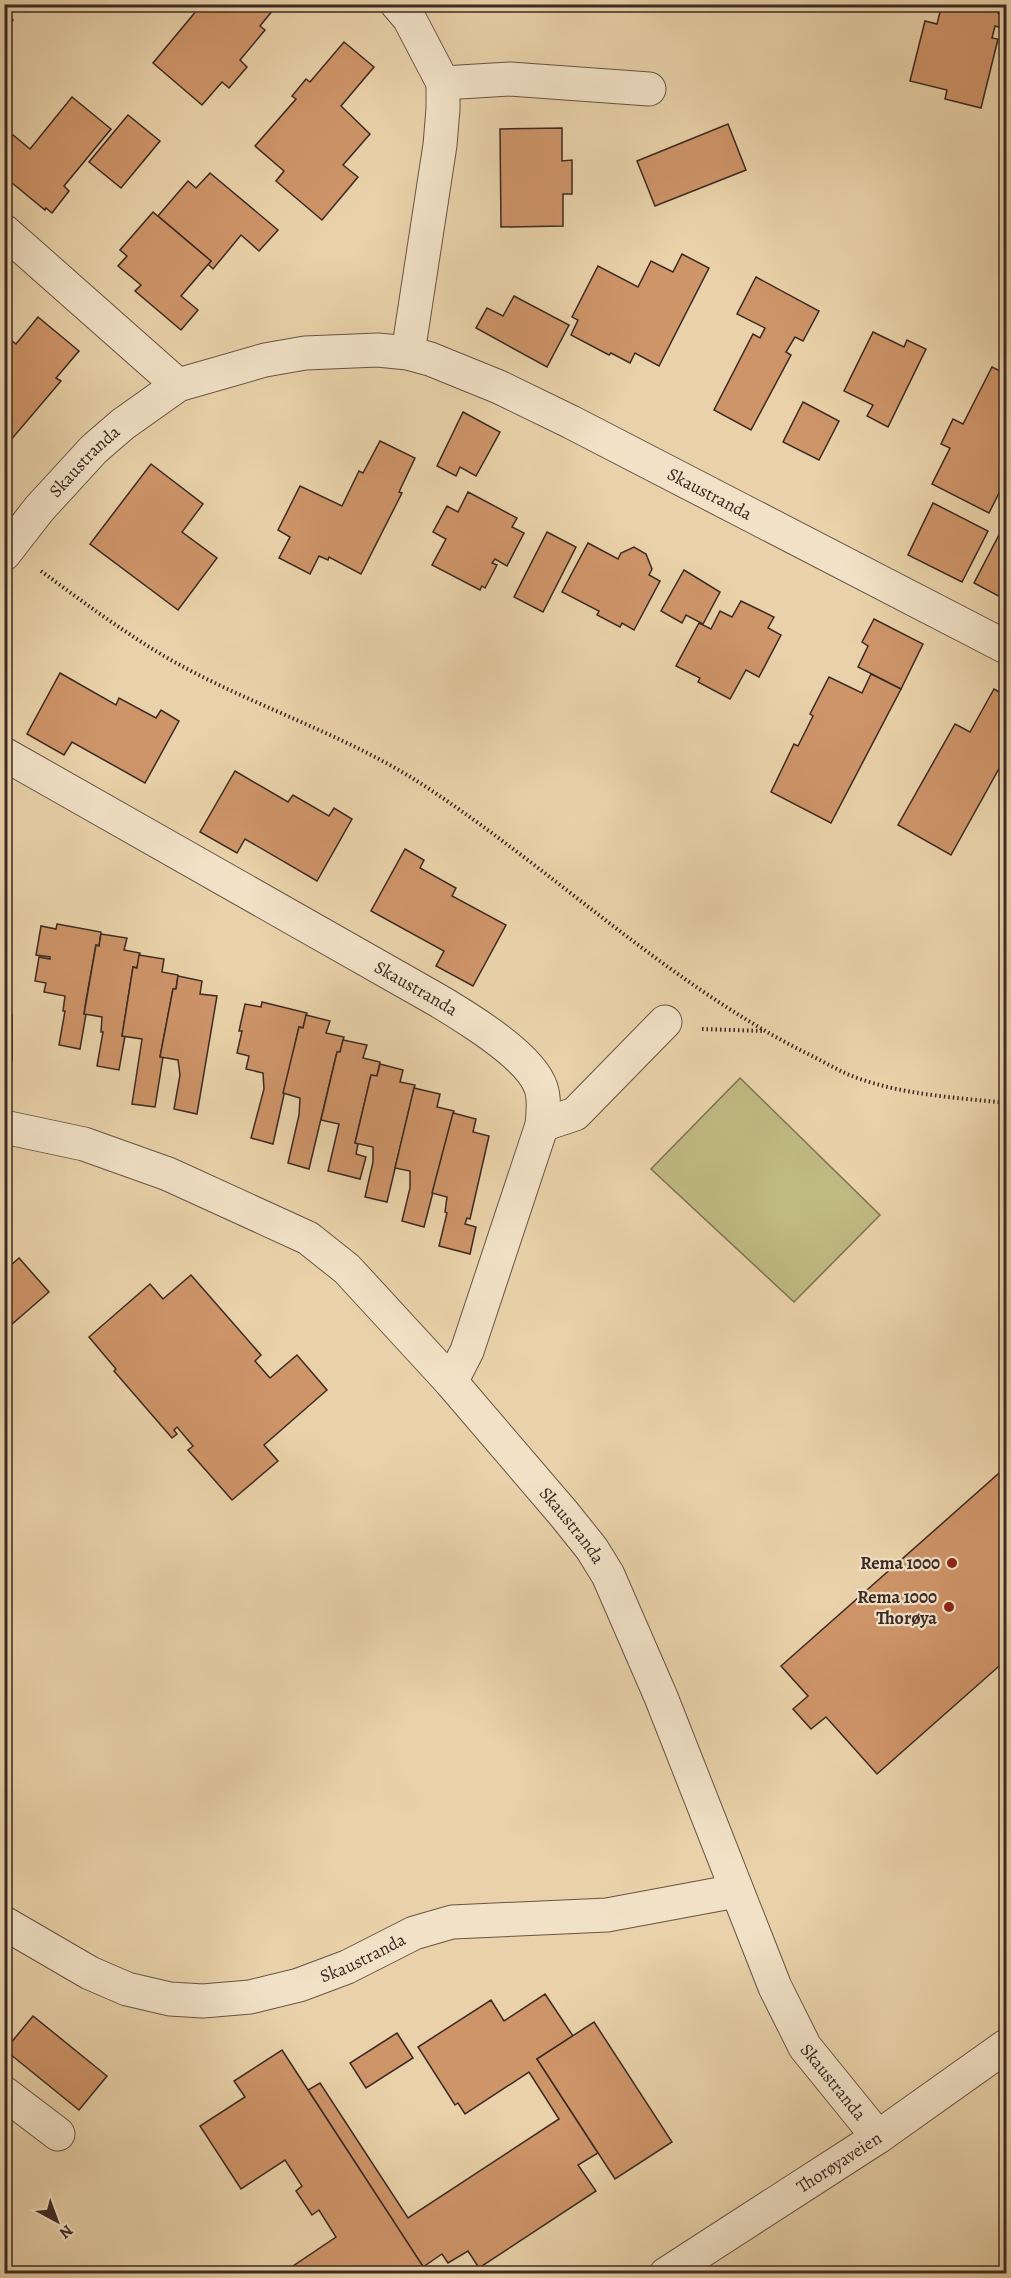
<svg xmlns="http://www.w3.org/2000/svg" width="1011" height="2278" viewBox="0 0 1011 2278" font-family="Alegreya,serif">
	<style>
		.garden { fill: #bfb982; stroke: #7e7253; stroke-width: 1.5 }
		.building { fill: #ce9569; stroke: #3c2a24; stroke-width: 1.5 }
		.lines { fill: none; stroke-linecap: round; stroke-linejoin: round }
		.minor-casing { stroke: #675445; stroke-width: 35 }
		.path { stroke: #3c2a24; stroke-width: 4; stroke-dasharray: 1.5 3; stroke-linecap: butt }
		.minor { stroke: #f1e2c7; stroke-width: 33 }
		.poi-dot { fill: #8f2418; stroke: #f1e2c7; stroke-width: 2 }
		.labels { text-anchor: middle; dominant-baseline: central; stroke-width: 4.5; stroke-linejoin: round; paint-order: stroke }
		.street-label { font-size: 18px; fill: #3c2a24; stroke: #f1e2c7 }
		.poi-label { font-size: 18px; font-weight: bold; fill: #3c2a24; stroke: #f1e2c7; text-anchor: end }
	</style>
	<rect width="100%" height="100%" fill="#e9d2a9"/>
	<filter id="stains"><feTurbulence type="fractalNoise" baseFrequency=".00333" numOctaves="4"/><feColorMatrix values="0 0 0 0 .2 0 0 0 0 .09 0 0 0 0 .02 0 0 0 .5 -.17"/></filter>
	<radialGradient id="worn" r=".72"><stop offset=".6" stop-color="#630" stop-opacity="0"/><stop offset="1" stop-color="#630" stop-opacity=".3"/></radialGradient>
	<path class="garden" d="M 740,1078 L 880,1215 L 794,1302 L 651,1169 Z"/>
	<g class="building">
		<path d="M 83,4 L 95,4 L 90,10 Z"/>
		<path d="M 202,4 L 278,4 L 260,26 L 265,30 L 240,60 L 247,67 L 229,88 L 222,82 L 202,105 L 153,63 Z"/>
		<path d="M 942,4 L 1000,4 L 998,13 L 1005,15 L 1002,28 L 995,26 L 992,38 L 998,39 L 981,108 L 945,99 L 947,90 L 910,81 L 925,21 L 937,24 Z"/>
		<path d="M 4,13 L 13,20 L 4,29 Z"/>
		<path d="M 344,42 L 374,67 L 341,106 L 370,134 L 343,165 L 358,177 L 322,220 L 276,181 L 284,171 L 255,146 L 296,99 L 292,96 L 306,79 L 310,82 Z"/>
		<path d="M 72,97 L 111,129 L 64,186 L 69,191 L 52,213 L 46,208 L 45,210 L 6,178 L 4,144 L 13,135 L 30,149 Z"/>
		<path d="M 128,115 L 160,141 L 121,188 L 89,162 Z"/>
		<path d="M 728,124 L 746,170 L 655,206 L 637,161 Z"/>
		<path d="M 562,128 L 562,161 L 572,160 L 572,194 L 563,194 L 563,226 L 501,227 L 500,129 Z"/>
		<path d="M 210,173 L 278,230 L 259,251 L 241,235 L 213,269 L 208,264 L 211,261 L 158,216 L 188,181 L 196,188 Z"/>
		<path d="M 153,212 L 211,261 L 181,296 L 198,310 L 181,330 L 135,291 L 141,285 L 118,266 L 127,256 L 120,250 Z"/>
		<path d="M 682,254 L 709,268 L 659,366 L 635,353 L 630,363 L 611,353 L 609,355 L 571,335 L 578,320 L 572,317 L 598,266 L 638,287 L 651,261 L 673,272 Z"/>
		<path d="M 756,277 L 819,311 L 803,341 L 795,337 L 786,352 L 791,355 L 751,430 L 714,410 L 753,334 L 760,338 L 765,328 L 737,314 Z"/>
		<path d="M 514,296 L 569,325 L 547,367 L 476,328 L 487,308 L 503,316 Z"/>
		<path d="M 38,317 L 79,351 L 56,378 L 61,381 L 4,448 L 4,335 L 16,344 Z"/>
		<path d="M 873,332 L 904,347 L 907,340 L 926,349 L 888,427 L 867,416 L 873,405 L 844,391 Z"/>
		<path d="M 992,367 L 1006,374 L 1006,479 L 989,513 L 932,484 L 950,448 L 941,444 L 953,419 L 963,424 Z"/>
		<path d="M 803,402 L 839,421 L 819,460 L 783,442 Z"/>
		<path d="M 463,412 L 500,432 L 476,476 L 460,467 L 456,476 L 437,466 Z"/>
		<path d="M 380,441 L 415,458 L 399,492 L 402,493 L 361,574 L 329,557 L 328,560 L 319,556 L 310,574 L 279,558 L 290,537 L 278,530 L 300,486 L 342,506 L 359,471 L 363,473 Z"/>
		<path d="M 151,464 L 203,504 L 182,532 L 217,558 L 178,610 L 90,544 Z"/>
		<path d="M 468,492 L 517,518 L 512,527 L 524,533 L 507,566 L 495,559 L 492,563 L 497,565 L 485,588 L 482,586 L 480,590 L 432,565 L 446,539 L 433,532 L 447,506 L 458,512 Z"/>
		<path d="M 933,503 L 988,531 L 962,582 L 908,555 Z"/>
		<path d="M 1001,531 L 1006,534 L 1006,600 L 974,583 Z"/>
		<path d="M 547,532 L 576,547 L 543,612 L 514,597 Z"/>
		<path d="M 588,543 L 618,559 L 621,553 L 634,547 L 646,554 L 652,569 L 649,575 L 660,581 L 634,630 L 622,623 L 620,627 L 597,615 L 599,611 L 562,592 Z"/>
		<path d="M 684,570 L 720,592 L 703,624 L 686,615 L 682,623 L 661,611 Z"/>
		<path d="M 741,601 L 774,617 L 768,628 L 781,635 L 759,677 L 746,670 L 730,699 L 698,682 L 700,678 L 676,666 L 699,623 L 711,629 L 720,611 L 732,617 Z"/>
		<path d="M 874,619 L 923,644 L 901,689 L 858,667 L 868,646 L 862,642 Z"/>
		<path d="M 60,673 L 116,705 L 119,698 L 156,718 L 161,710 L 179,721 L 145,783 L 72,742 L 64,755 L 27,734 Z"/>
		<path d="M 871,674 L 901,689 L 831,823 L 771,792 L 794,744 L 798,746 L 813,716 L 810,714 L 829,677 L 862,693 Z"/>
		<path d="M 994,689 L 1006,696 L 1006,756 L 951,855 L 898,825 L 955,724 L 970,732 Z"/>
		<path d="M 235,771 L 288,802 L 293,795 L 329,816 L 334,808 L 352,819 L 317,881 L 245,839 L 237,853 L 200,832 Z"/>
		<path d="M 405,849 L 424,860 L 420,868 L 456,888 L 452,896 L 506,925 L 473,986 L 436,966 L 444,951 L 371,911 Z"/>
		<path d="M 57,924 L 101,932 L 99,946 L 96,945 L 86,1000 L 84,1014 L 86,1014 L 80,1049 L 59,1045 L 65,1011 L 63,1011 L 65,996 L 44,992 L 46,983 L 35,981 L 39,957 L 50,959 L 50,957 L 36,955 L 41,926 L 56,929 Z"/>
		<path d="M 101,934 L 127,938 L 124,950 L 140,953 L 137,968 L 133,967 L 122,1036 L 125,1036 L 119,1070 L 97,1066 L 103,1032 L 101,1032 L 102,1017 L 84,1014 L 96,945 L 99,946 Z"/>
		<path d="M 4,942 L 6,942 L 5,1015 L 12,1015 L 12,1060 L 4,1060 Z"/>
		<path d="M 139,955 L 164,959 L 162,972 L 178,975 L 176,989 L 173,989 L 160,1057 L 163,1057 L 155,1107 L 132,1104 L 142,1039 L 122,1036 L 133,967 L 137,968 Z"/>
		<path d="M 178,976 L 202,981 L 200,994 L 217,996 L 197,1114 L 174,1109 L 180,1075 L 178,1060 L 160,1057 L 173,989 L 176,989 Z"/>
		<path d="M 262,1002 L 307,1013 L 303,1028 L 299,1027 L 273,1144 L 251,1138 L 264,1089 L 263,1073 L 246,1069 L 249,1056 L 237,1053 L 242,1031 L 239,1031 L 245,1004 L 261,1007 Z"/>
		<path d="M 306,1015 L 330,1021 L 326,1033 L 344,1037 L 340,1052 L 337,1052 L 309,1169 L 288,1163 L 299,1115 L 300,1098 L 283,1093 L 299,1027 L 303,1028 Z"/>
		<path d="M 343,1040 L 367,1045 L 363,1058 L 380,1062 L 377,1076 L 371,1075 L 355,1143 L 358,1144 L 356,1154 L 366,1157 L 360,1179 L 328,1171 L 339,1124 L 321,1120 L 337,1052 L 340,1052 Z"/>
		<path d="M 380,1064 L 403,1070 L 400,1082 L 415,1085 L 387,1202 L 365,1197 L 373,1162 L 373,1147 L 355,1143 L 371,1075 L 377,1076 Z"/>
		<path d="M 414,1088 L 440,1094 L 437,1107 L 454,1111 L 424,1227 L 402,1221 L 410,1188 L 410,1171 L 395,1168 Z"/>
		<path d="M 453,1113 L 476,1119 L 473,1132 L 489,1136 L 470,1219 L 467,1218 L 465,1224 L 476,1227 L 470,1254 L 439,1246 L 447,1213 L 445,1212 L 447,1197 L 432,1193 Z"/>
		<path d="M 19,1258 L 49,1292 L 4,1331 L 4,1271 Z"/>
		<path d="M 191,1275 L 261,1355 L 255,1361 L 270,1378 L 297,1355 L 327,1390 L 264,1445 L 278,1461 L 232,1500 L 188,1450 L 193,1446 L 177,1427 L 174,1430 L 177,1434 L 172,1438 L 114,1371 L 116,1369 L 89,1337 L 150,1284 L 163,1299 Z"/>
		<path d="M 1006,1467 L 1006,1660 L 877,1774 L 826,1717 L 811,1729 L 793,1709 L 808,1696 L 781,1666 Z"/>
		<path d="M 545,1994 L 573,2036 L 537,2059 L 598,2153 L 578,2165 L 596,2191 L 479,2268 L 468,2251 L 448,2263 L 442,2254 L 423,2267 L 308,2090 L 320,2083 L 408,2218 L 559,2119 L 529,2072 L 465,2114 L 458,2103 L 455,2105 L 418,2047 L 491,2000 L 504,2021 Z"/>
		<path d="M 33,2016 L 107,2076 L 79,2110 L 5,2050 Z"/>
		<path d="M 594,2022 L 672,2142 L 615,2179 L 537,2059 Z"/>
		<path d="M 397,2033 L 413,2058 L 366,2088 L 350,2063 Z"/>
		<path d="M 282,2050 L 308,2090 L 428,2274 L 297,2274 L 293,2266 L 336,2237 L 319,2210 L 312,2215 L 296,2191 L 302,2186 L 285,2160 L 241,2189 L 200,2126 L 245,2097 L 234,2081 Z"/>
	</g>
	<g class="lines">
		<g class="minor-casing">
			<g id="minor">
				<path d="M 397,4 L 409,18 L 443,83 L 443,109 L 440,145 L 408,353"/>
				<path d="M 443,83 L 510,79 L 649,89"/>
				<path d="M 4,231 L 178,385"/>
				<path id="s1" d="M 4,554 L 39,509 L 94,449 L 123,424 L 178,385 L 265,360 L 305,353 L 378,350 L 408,353 L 430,359 L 499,387 L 571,422 L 1006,647"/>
				<path id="s2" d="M 4,754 L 439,1001 C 467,1018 531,1056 541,1088 C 545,1100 543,1112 542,1125 L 467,1351 L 451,1382"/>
				<path d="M 542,1125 L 575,1114 L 665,1022"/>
				<path id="s3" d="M 4,1127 L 84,1144 L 168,1174 L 308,1238 L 347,1269 L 451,1382 L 564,1514 L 592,1549 L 608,1575 L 661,1697 L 775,1987 L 805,2047 L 878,2137"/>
				<path id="s4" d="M 4,1923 L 90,1973 L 127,1989 L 170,1999 L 203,2001 L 250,1997 L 299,1985 L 347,1967 L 414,1933 L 452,1922 L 607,1915 L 736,1891"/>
				<path d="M 4,2093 L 58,2134"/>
				<path id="s5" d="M 666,2274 L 878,2137 L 1006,2046"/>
			</g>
		</g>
		<g class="path">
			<path d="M 41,571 C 83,602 126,634 171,660 C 250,705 339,732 417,781 C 549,866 662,979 802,1051 C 817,1058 832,1067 847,1074 C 898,1095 953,1097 1006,1103"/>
			<path d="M 702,1029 L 763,1031"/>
		</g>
		<use href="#minor" class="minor"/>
	</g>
	<g class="poi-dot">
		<circle cx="952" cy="1563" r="6"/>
		<circle cx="949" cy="1607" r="6"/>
	</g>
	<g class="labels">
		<g class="street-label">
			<text stroke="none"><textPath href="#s1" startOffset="123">Skaustranda</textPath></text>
			<text stroke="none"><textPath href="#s1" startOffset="812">Skaustranda</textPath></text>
			<text stroke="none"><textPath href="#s2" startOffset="474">Skaustranda</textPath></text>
			<text stroke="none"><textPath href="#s3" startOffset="716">Skaustranda</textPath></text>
			<text stroke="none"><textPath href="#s4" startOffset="384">Skaustranda</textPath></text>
			<text stroke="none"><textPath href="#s3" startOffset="1334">Skaustranda</textPath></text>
			<text stroke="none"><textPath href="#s5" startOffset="206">Thorøyaveien</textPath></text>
		</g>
		<g class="poi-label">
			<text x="940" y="1563">Rema 1000</text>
			<text x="937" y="1597">Rema 1000<tspan x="937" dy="21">Thorøya</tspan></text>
		</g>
	</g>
	<rect width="1011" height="2278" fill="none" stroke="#e9d2a9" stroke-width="24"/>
	<rect x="6" y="6" width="999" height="2266" fill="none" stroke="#3c2a24" stroke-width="3"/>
	<rect x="12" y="12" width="987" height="2254" fill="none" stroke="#3c2a24" stroke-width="1.5"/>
	<g transform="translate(57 2221) rotate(139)" stroke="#f1e2c7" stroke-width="4.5" paint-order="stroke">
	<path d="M0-4.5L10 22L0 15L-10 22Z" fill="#3c2a24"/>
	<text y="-9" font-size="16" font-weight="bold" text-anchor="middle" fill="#3c2a24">N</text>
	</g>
	<rect width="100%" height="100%" filter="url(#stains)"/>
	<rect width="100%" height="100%" fill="url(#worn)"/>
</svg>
